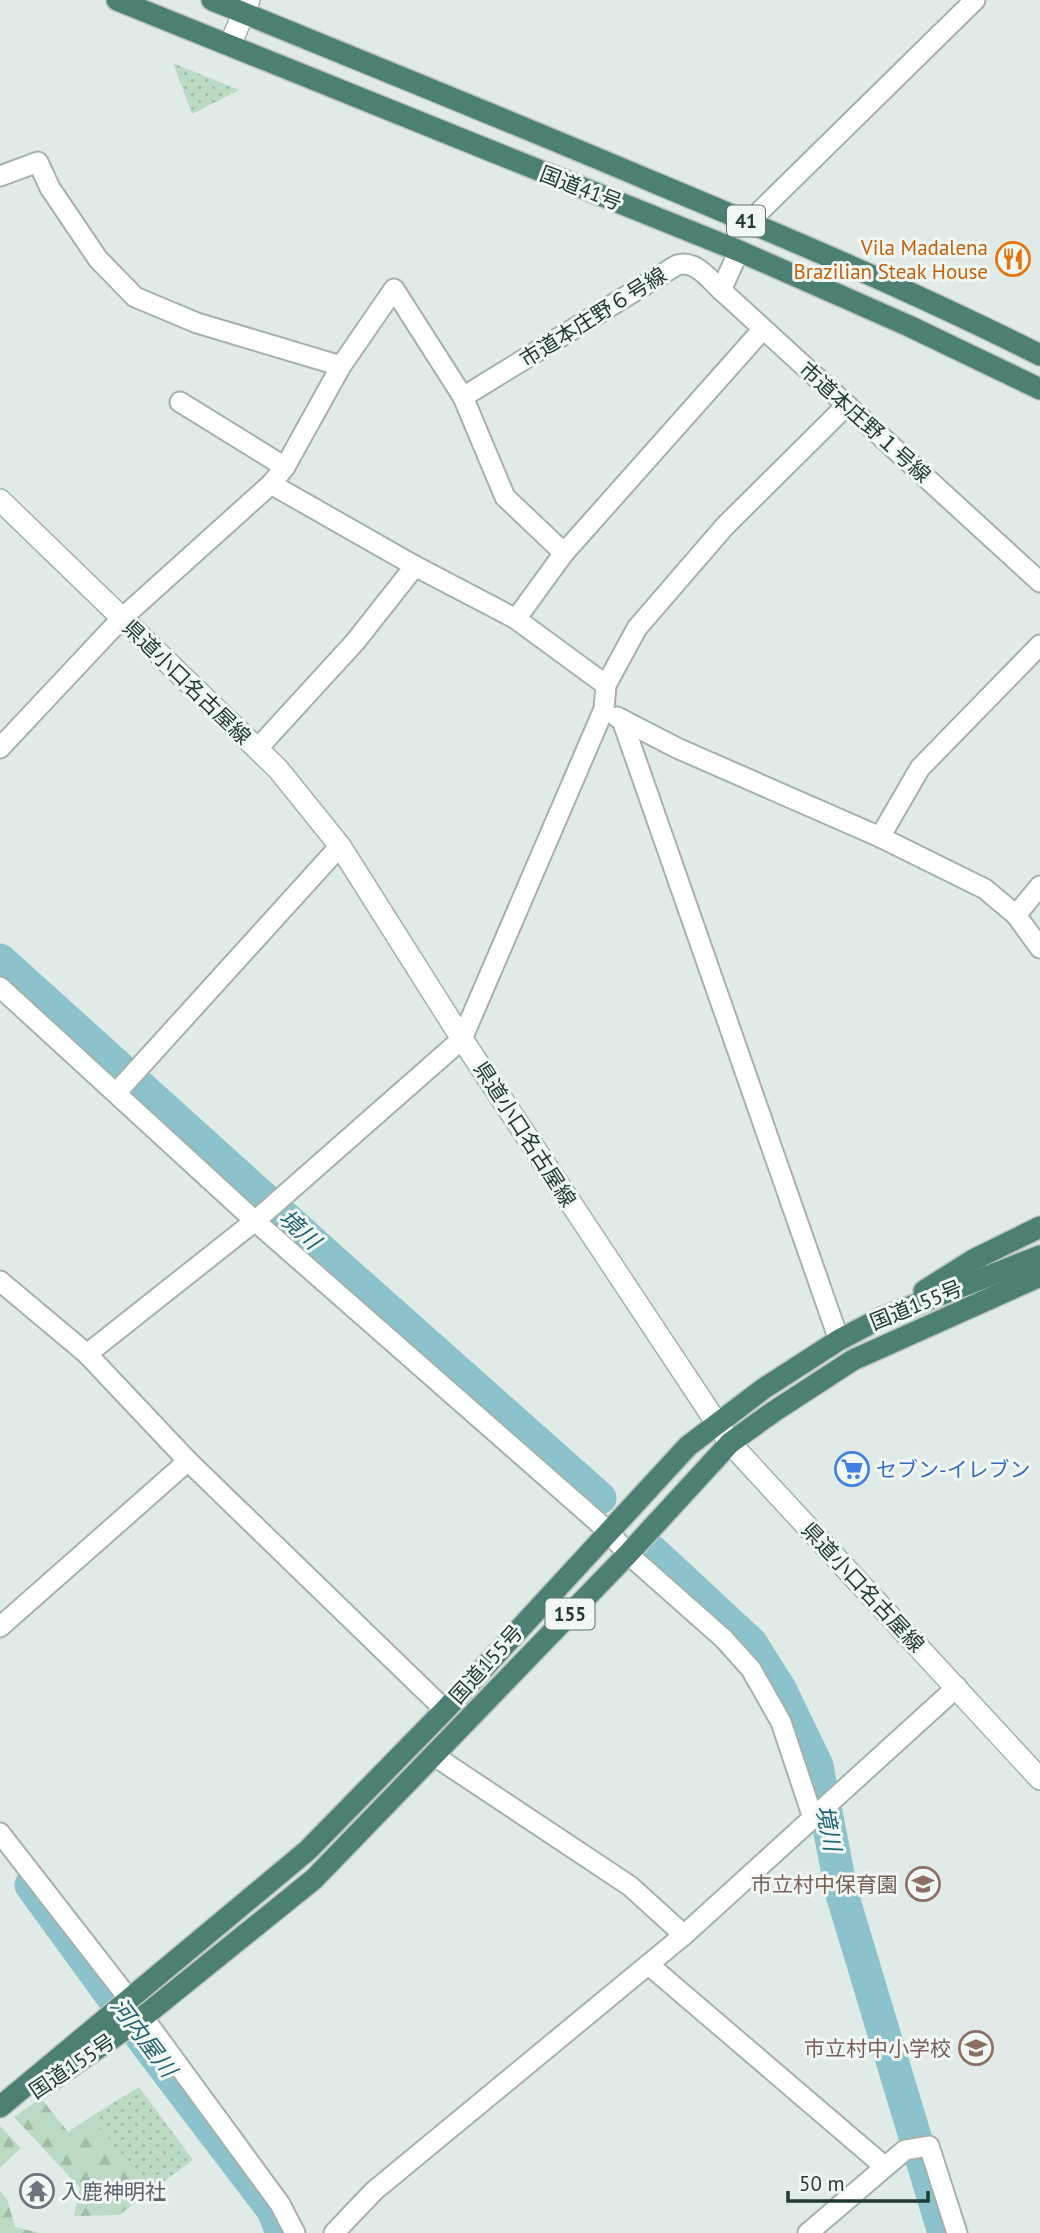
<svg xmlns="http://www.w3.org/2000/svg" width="1040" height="2233" viewBox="0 0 1040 2233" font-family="'PT Sans','Noto Sans JP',sans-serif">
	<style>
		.forest { fill: url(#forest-firs) }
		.park { fill: url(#park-dots) }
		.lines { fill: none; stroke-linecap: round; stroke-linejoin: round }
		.river { stroke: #8bc2cc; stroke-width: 33 }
		.minor-casing { stroke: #a3b2ad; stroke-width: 23 }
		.tertiary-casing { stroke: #a3b2ad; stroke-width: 24 }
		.secondary-casing { stroke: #a0b5ae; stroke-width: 24 }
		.trunk-casing { stroke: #bdc4c2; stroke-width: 24 }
		.minor { stroke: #fff; stroke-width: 19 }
		.tertiary { stroke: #fff; stroke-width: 21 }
		.secondary { stroke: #fff; stroke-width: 21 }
		.trunk { stroke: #4c8074; stroke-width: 21 }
		.labels { text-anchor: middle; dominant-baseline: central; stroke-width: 6; stroke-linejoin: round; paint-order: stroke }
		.shield { fill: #f1f7f4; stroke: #60736d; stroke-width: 2 }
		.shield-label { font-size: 19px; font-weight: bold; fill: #223a33 }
		.street-label { font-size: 21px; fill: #223a33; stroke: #f1f7f4 }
		.food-label { font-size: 21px; fill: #c56008; stroke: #f1f7f4; text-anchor: end }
		.shop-label { font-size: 21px; fill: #366cbe; stroke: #f1f7f4; text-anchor: start }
		.education-label { font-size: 21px; fill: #785e54; stroke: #f1f7f4; text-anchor: end }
		.worship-label { font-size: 21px; fill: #5b616d; stroke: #f1f7f4; text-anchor: start }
		.water-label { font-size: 23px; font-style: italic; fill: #206472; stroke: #f1f7f4 }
	</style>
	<defs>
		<pattern id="forest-firs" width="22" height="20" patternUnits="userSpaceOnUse" patternTransform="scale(1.75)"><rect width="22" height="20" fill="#badac3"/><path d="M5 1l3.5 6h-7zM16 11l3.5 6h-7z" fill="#a0bca8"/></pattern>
		<pattern id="park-dots" width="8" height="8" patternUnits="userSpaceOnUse" patternTransform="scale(1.75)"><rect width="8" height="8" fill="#badac3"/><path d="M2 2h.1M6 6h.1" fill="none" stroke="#a0bca8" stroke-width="1.8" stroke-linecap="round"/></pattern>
	</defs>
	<rect width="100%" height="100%" fill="#e0eae6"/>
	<g class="forest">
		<path d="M 41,2098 L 68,2132 L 92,2116 L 148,2193 L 119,2215 L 74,2216 L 80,2188 L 14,2117 Z"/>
		<path d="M 0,2126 L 21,2148 L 0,2168 Z"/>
		<path d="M 0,2191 L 7,2199 L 15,2227 L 40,2233 L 0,2233 Z"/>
	</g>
	<g class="park">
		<path d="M 173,63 L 239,90 L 192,114 Z"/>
		<path d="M 139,2087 L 193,2160 L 148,2193 L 92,2116 Z"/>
	</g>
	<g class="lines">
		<g class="river">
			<path d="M 0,960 L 331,1259 L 600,1498"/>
			<path d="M 652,1551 L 751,1643 L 780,1689 L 817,1766 L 842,1894 L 944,2233"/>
			<path d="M 31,1885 L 148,2046 L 273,2210 L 282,2233"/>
		</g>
		<g class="minor-casing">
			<g id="minor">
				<path d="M 0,176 L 38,162 L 50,188 L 98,259 L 135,297 L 197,323 L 341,366"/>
				<path d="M 749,222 L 975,0"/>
				<path d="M 739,251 L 721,290 L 1040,582"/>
				<path d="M 463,397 L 677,265 C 695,259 709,279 721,290"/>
				<path d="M 180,402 L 285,467"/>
				<path d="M 271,484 L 415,566 L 516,619 L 606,685"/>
				<path d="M 516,619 L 564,553 L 763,329"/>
				<path d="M 617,717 L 677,748 L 880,837 L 985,889 L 1016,915 L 1040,948"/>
				<path d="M 622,720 L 839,1340"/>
				<path d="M 0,748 L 121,619 L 271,484 L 285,467 L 341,366 L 394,289 L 463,397 L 505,497 L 564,553"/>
				<path d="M 257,749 L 355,642 L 415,566"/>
				<path d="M 880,837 L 920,768 L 1040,645"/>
				<path d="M 1016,915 L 1040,886"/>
				<path d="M 0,987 L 255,1221 L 608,1531 L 628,1554 L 724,1639 L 751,1669 L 781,1722 L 813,1818"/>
				<path d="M 116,1093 L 340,846"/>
				<path d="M 0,1281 L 87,1354 L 188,1461 L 445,1710"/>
				<path d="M 87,1354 L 255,1221 L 462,1039 L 604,709 L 606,685 L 637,628 L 725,526 L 847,405"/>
				<path d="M 0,1627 L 188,1461"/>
				<path d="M 433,1755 L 630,1886 L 684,1935"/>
				<path d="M 0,1833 L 129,1999"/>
				<path d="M 649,1965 L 884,2166"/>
				<path d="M 143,2017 L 280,2204 L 295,2233"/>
				<path d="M 334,2233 L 374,2191 L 684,1935 L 957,1687"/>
				<path d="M 808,2233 L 905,2150 L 929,2146 L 957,2233"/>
			</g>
		</g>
		<g class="tertiary-casing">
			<path id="tertiary" d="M 230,45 L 249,0"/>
		</g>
		<g class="secondary-casing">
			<path id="secondary" d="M 0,500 L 278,769 L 340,846 L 462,1039 L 730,1443 L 1040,1779"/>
		</g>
		<g class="trunk-casing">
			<g id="trunk">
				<path d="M 117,0 L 739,251 L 909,326 L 1040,389"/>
				<path d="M 212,0 C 361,61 510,121 658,184 C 787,238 915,292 1040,355"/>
				<path d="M 924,1291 L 973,1260 L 1040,1227"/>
				<path d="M 44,2085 L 143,2017 L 314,1879 L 628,1554 L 730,1443 L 773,1412 L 853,1360 L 1040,1276"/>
				<path d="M 0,2107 L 308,1850 L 445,1710 L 688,1446 L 763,1389 L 839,1340 L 881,1318 L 1040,1256"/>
			</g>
		</g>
		<use href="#minor" class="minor"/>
		<use href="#tertiary" class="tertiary"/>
		<use href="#secondary" class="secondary"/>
		<use href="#trunk" class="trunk"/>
	</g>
	<defs>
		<g id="restaurant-ring" transform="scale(1.75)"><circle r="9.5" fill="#f1f7f4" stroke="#e8710a" stroke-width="1.5"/><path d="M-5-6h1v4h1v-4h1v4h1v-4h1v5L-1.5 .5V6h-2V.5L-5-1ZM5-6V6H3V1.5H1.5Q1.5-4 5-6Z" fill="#e8710a"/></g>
		<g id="supermarket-ring" transform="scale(1.75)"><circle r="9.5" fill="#f1f7f4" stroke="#3f7fe0" stroke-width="1.5"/><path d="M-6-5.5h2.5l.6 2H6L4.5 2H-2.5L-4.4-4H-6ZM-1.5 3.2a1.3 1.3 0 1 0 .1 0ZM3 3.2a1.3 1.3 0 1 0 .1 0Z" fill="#3f7fe0"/></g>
		<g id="school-ring" transform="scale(1.75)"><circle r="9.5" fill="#f1f7f4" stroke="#8d6e63" stroke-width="1.5"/><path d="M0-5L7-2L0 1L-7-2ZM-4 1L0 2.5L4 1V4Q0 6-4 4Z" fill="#8d6e63"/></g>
		<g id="temple-ring" transform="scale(1.75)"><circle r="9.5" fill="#f1f7f4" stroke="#6b7280" stroke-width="1.5"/><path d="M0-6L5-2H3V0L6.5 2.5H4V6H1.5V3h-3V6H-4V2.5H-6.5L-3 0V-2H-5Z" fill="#6b7280"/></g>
	</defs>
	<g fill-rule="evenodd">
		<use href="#restaurant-ring" x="1013" y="259"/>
		<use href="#supermarket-ring" x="852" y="1469"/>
		<use href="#school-ring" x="923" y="1884"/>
		<use href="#school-ring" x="976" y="2048"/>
		<use href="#temple-ring" x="37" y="2191"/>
	</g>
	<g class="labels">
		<g class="shield">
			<rect x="727" y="205.5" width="38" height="31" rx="5"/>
			<rect x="545.5" y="1598.5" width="49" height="31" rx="5"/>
		</g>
		<g class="shield-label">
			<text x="746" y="221">41</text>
			<text x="570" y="1614">155</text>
		</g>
		<g class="street-label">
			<text transform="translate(581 188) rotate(21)">国道41号</text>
			<text transform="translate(593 317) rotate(-32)">市道本庄野６号線</text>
			<text transform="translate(865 422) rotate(42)">市道本庄野１号線</text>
			<text transform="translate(187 682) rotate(44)">県道小口名古屋線</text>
			<text transform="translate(525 1134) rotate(57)">県道小口名古屋線</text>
			<text transform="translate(916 1305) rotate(-22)">国道155号</text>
			<text transform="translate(863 1587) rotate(47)">県道小口名古屋線</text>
			<text transform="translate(486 1664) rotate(-48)">国道155号</text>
			<text transform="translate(72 2066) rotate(-34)">国道155号</text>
		</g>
		<g class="food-label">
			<text x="988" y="247">Vila Madalena<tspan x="988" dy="24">Brazilian Steak House</tspan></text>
		</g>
		<g class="shop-label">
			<text x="876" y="1469">セブン-イレブン</text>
		</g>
		<g class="education-label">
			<text x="898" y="1884">市立村中保育園</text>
			<text x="951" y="2048">市立村中小学校</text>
		</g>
		<g class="worship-label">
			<text x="61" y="2191">入鹿神明社</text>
		</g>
		<g class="water-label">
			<text transform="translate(300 1229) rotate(42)">境川</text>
			<text transform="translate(829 1828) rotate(79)">境川</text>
			<text transform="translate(144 2037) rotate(53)">河内屋川</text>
		</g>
	</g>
	<path d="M788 2191v10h140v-10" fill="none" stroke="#223a33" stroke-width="3.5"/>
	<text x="799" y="2191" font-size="21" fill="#223a33" stroke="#f1f7f4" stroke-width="5" paint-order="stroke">50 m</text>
</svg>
